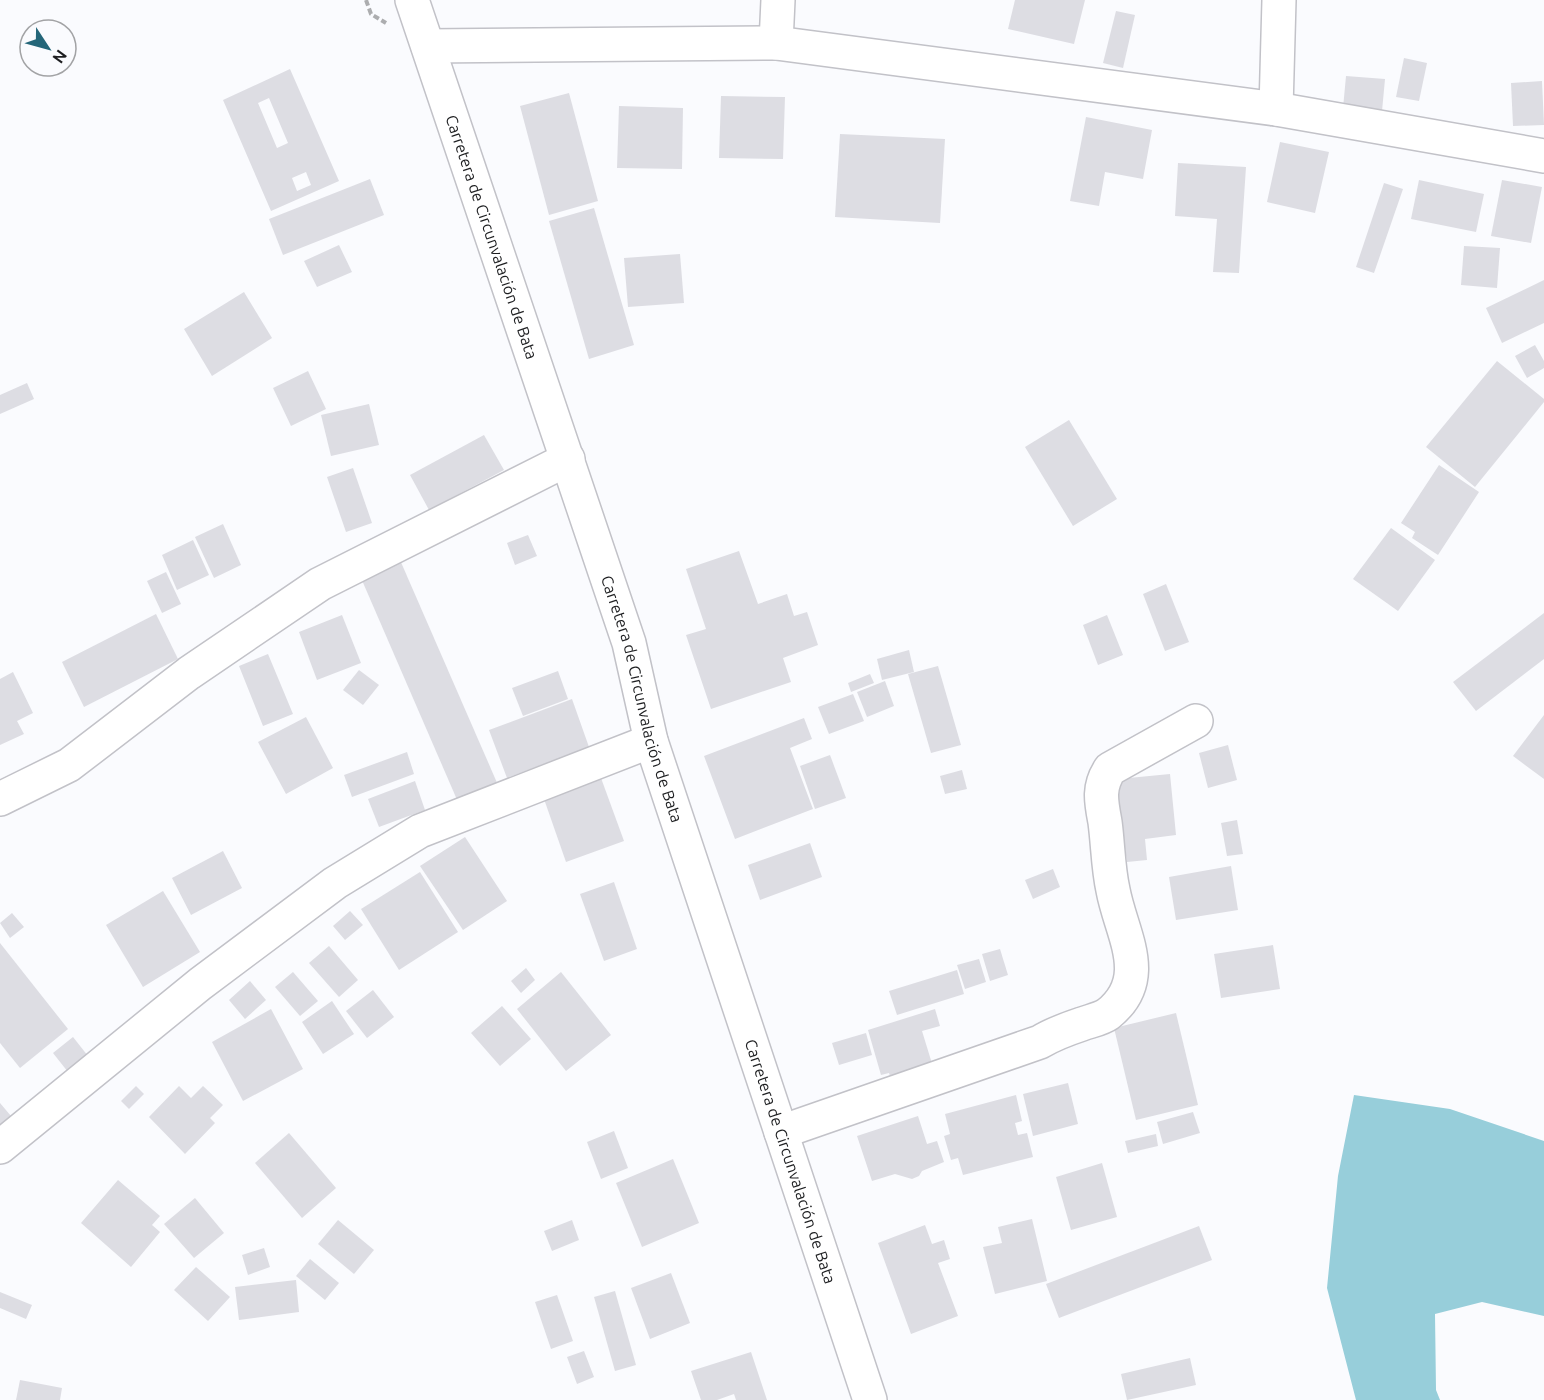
<svg xmlns="http://www.w3.org/2000/svg" width="1544" height="1400" viewBox="0 0 1544 1400" font-family="Ubuntu,sans-serif">
	<style>
		.water { fill: #97ceda }
		.building { fill: #dddde3; fill-rule: evenodd }
		.lines { fill: none; stroke-linecap: round; stroke-linejoin: round }
		.minor-casing { stroke: #c2c2c8; stroke-width: 36 }
		.major-casing { stroke: #c2c2c8; stroke-width: 36 }
		.path { stroke: #acadaf; stroke-width: 4; stroke-dasharray: 6 3; stroke-linecap: butt }
		.minor { stroke: #fff; stroke-width: 33 }
		.major { stroke: #fff; stroke-width: 33 }
		.labels { text-anchor: middle; dominant-baseline: central; stroke-width: 4.5; stroke-linejoin: round; paint-order: stroke }
		.street-label { font-size: 16px; fill: #1d1e20; stroke: #fafbfe }
	</style>
	<rect width="100%" height="100%" fill="#fafbfe"/>
	<path class="water" d="M 1354,1095 L 1450,1109 L 1544,1141 L 1544,1316 L 1482,1302 L 1435,1314 L 1436,1390 L 1440,1400 L 1356,1400 L 1327,1288 L 1338,1176 Z"/>
	<g class="building">
		<path d="M 1015,0 L 1085,0 L 1074,44 L 1008,29 Z"/>
		<path d="M 1116,11 L 1135,15 L 1123,68 L 1103,63 Z"/>
		<path d="M 1404,58 L 1427,63 L 1419,101 L 1396,97 Z"/>
		<path d="M 290,69 L 339,181 L 271,211 L 223,100 ZM 269,98 L 288,143 L 277,148 L 258,103 ZM 306,172 L 311,185 L 297,191 L 292,178 Z"/>
		<path d="M 1346,76 L 1385,79 L 1382,111 L 1343,108 Z"/>
		<path d="M 1542,81 L 1544,125 L 1513,126 L 1511,83 Z"/>
		<path d="M 569,93 L 598,201 L 549,215 L 520,106 Z"/>
		<path d="M 721,96 L 785,97 L 783,159 L 719,158 Z"/>
		<path d="M 619,106 L 683,108 L 682,169 L 617,168 Z"/>
		<path d="M 1086,117 L 1152,130 L 1143,179 L 1105,172 L 1099,206 L 1070,201 Z"/>
		<path d="M 840,134 L 945,139 L 940,223 L 835,217 Z"/>
		<path d="M 1280,142 L 1329,152 L 1315,213 L 1267,202 Z"/>
		<path d="M 1178,163 L 1246,167 L 1239,273 L 1213,272 L 1217,219 L 1175,216 Z"/>
		<path d="M 370,179 L 384,215 L 283,255 L 269,219 Z"/>
		<path d="M 1419,180 L 1484,194 L 1476,232 L 1411,219 Z"/>
		<path d="M 1502,180 L 1542,187 L 1531,243 L 1491,236 Z"/>
		<path d="M 1384,183 L 1403,189 L 1374,273 L 1356,267 Z"/>
		<path d="M 594,208 L 634,345 L 589,359 L 549,221 Z"/>
		<path d="M 339,245 L 352,272 L 317,287 L 304,261 Z"/>
		<path d="M 1464,246 L 1500,248 L 1497,288 L 1461,285 Z"/>
		<path d="M 680,254 L 684,303 L 628,307 L 624,258 Z"/>
		<path d="M 1544,280 L 1544,323 L 1502,343 L 1486,308 Z"/>
		<path d="M 244,292 L 272,338 L 212,376 L 184,329 Z"/>
		<path d="M 1535,345 L 1544,361 L 1544,368 L 1527,378 L 1515,356 Z"/>
		<path d="M 1497,361 L 1544,399 L 1544,402 L 1475,487 L 1426,447 Z"/>
		<path d="M 308,371 L 326,409 L 291,426 L 273,388 Z"/>
		<path d="M 27,383 L 34,399 L 0,414 L 0,395 Z"/>
		<path d="M 369,404 L 379,445 L 331,456 L 321,415 Z"/>
		<path d="M 1069,420 L 1117,499 L 1073,526 L 1025,447 Z"/>
		<path d="M 484,435 L 504,470 L 429,510 L 410,475 Z"/>
		<path d="M 1439,465 L 1479,492 L 1438,555 L 1412,538 L 1415,532 L 1401,523 Z"/>
		<path d="M 353,468 L 372,523 L 346,532 L 327,477 Z"/>
		<path d="M 223,524 L 241,565 L 214,578 L 195,537 Z"/>
		<path d="M 1391,528 L 1435,560 L 1398,611 L 1353,579 Z"/>
		<path d="M 528,535 L 537,556 L 515,565 L 507,543 Z"/>
		<path d="M 193,540 L 209,575 L 177,590 L 162,555 Z"/>
		<path d="M 739,551 L 758,604 L 787,594 L 794,616 L 807,612 L 818,645 L 783,658 L 791,682 L 711,709 L 686,635 L 706,629 L 686,569 Z"/>
		<path d="M 400,560 L 498,785 L 458,802 L 361,578 Z"/>
		<path d="M 166,572 L 181,604 L 162,613 L 147,581 Z"/>
		<path d="M 1166,584 L 1189,642 L 1165,651 L 1143,594 Z"/>
		<path d="M 1544,613 L 1544,659 L 1476,711 L 1453,682 Z"/>
		<path d="M 156,614 L 178,659 L 84,707 L 62,662 Z"/>
		<path d="M 342,615 L 361,663 L 317,680 L 299,632 Z"/>
		<path d="M 1107,615 L 1123,655 L 1098,665 L 1083,625 Z"/>
		<path d="M 909,650 L 914,672 L 882,680 L 877,659 Z"/>
		<path d="M 268,654 L 293,714 L 263,726 L 239,666 Z"/>
		<path d="M 938,666 L 961,745 L 931,753 L 908,674 Z"/>
		<path d="M 359,670 L 379,685 L 363,705 L 343,690 Z"/>
		<path d="M 558,671 L 568,699 L 523,716 L 512,688 Z"/>
		<path d="M 13,672 L 33,713 L 17,721 L 24,734 L 0,745 L 0,679 Z"/>
		<path d="M 870,674 L 874,683 L 851,692 L 848,683 Z"/>
		<path d="M 885,681 L 894,706 L 867,717 L 857,692 Z"/>
		<path d="M 853,694 L 864,721 L 829,734 L 818,707 Z"/>
		<path d="M 572,699 L 589,747 L 507,778 L 489,730 Z"/>
		<path d="M 1544,715 L 1544,779 L 1513,756 Z"/>
		<path d="M 306,717 L 333,768 L 286,794 L 258,742 Z"/>
		<path d="M 804,718 L 812,739 L 790,748 L 813,809 L 735,839 L 704,756 Z"/>
		<path d="M 1228,745 L 1237,780 L 1208,788 L 1199,753 Z"/>
		<path d="M 407,752 L 414,774 L 352,797 L 344,775 Z"/>
		<path d="M 830,755 L 846,798 L 815,809 L 800,766 Z"/>
		<path d="M 962,770 L 967,789 L 945,794 L 940,776 Z"/>
		<path d="M 1170,774 L 1176,835 L 1145,839 L 1147,860 L 1127,862 L 1125,848 L 1115,850 L 1108,780 Z"/>
		<path d="M 601,778 L 624,841 L 566,862 L 544,799 Z"/>
		<path d="M 415,781 L 425,810 L 379,827 L 368,799 Z"/>
		<path d="M 1237,820 L 1243,854 L 1227,856 L 1221,823 Z"/>
		<path d="M 465,837 L 507,901 L 463,930 L 420,866 Z"/>
		<path d="M 810,843 L 822,877 L 760,900 L 748,865 Z"/>
		<path d="M 223,851 L 242,888 L 191,915 L 172,878 Z"/>
		<path d="M 1231,866 L 1238,910 L 1176,920 L 1169,877 Z"/>
		<path d="M 1053,869 L 1060,887 L 1033,899 L 1025,880 Z"/>
		<path d="M 420,872 L 458,932 L 399,970 L 361,909 Z"/>
		<path d="M 614,882 L 637,949 L 604,961 L 580,894 Z"/>
		<path d="M 163,891 L 200,952 L 143,987 L 106,925 Z"/>
		<path d="M 350,911 L 363,925 L 345,940 L 333,926 Z"/>
		<path d="M 12,913 L 24,927 L 10,938 L 0,923 Z"/>
		<path d="M 0,943 L 68,1029 L 20,1068 L 0,1043 Z"/>
		<path d="M 1273,945 L 1280,989 L 1221,998 L 1214,954 Z"/>
		<path d="M 329,946 L 358,980 L 339,997 L 309,963 Z"/>
		<path d="M 1000,949 L 1008,975 L 990,981 L 982,954 Z"/>
		<path d="M 979,959 L 986,982 L 965,989 L 957,965 Z"/>
		<path d="M 526,968 L 535,980 L 521,993 L 511,981 Z"/>
		<path d="M 957,970 L 964,994 L 897,1015 L 889,991 Z"/>
		<path d="M 293,972 L 318,1001 L 300,1016 L 275,987 Z"/>
		<path d="M 561,972 L 611,1035 L 566,1071 L 517,1009 Z"/>
		<path d="M 250,981 L 266,1000 L 245,1019 L 229,1000 Z"/>
		<path d="M 373,990 L 394,1017 L 367,1038 L 346,1011 Z"/>
		<path d="M 332,1001 L 354,1034 L 323,1054 L 302,1022 Z"/>
		<path d="M 502,1006 L 531,1039 L 500,1066 L 471,1033 Z"/>
		<path d="M 271,1009 L 303,1069 L 243,1101 L 212,1042 Z"/>
		<path d="M 935,1009 L 940,1026 L 922,1031 L 934,1070 L 892,1083 L 889,1073 L 881,1075 L 868,1030 Z"/>
		<path d="M 1176,1013 L 1198,1105 L 1136,1120 L 1114,1028 Z"/>
		<path d="M 866,1033 L 872,1055 L 839,1065 L 832,1043 Z"/>
		<path d="M 73,1037 L 88,1056 L 68,1072 L 53,1053 Z"/>
		<path d="M 1068,1083 L 1078,1124 L 1033,1136 L 1023,1094 Z"/>
		<path d="M 136,1086 L 144,1094 L 129,1109 L 121,1101 Z"/>
		<path d="M 179,1086 L 191,1098 L 203,1086 L 223,1105 L 210,1118 L 215,1123 L 185,1154 L 149,1117 Z"/>
		<path d="M 1016,1095 L 1022,1121 L 1015,1123 L 1018,1135 L 1027,1133 L 1033,1157 L 963,1175 L 958,1158 L 951,1160 L 944,1136 L 950,1134 L 945,1114 Z"/>
		<path d="M 0,1103 L 11,1116 L 0,1125 Z"/>
		<path d="M 1193,1112 L 1200,1133 L 1163,1144 L 1157,1122 Z"/>
		<path d="M 918,1116 L 927,1144 L 937,1141 L 944,1162 L 922,1171 L 919,1176 L 912,1179 L 895,1174 L 872,1181 L 857,1136 Z"/>
		<path d="M 614,1131 L 628,1168 L 601,1179 L 587,1142 Z"/>
		<path d="M 289,1133 L 336,1188 L 302,1218 L 255,1163 Z"/>
		<path d="M 1156,1134 L 1158,1146 L 1128,1153 L 1125,1141 Z"/>
		<path d="M 673,1159 L 699,1223 L 642,1247 L 616,1183 Z"/>
		<path d="M 1102,1163 L 1117,1217 L 1071,1230 L 1056,1177 Z"/>
		<path d="M 118,1180 L 160,1216 L 152,1225 L 160,1232 L 131,1267 L 81,1223 Z"/>
		<path d="M 195,1198 L 224,1233 L 194,1258 L 164,1224 Z"/>
		<path d="M 1032,1219 L 1047,1281 L 995,1294 L 983,1247 L 1002,1243 L 998,1227 Z"/>
		<path d="M 338,1220 L 374,1250 L 354,1274 L 318,1244 Z"/>
		<path d="M 572,1220 L 579,1240 L 552,1251 L 544,1231 Z"/>
		<path d="M 925,1225 L 932,1244 L 944,1240 L 950,1259 L 938,1263 L 958,1316 L 911,1334 L 878,1243 Z"/>
		<path d="M 1199,1226 L 1212,1260 L 1059,1318 L 1046,1284 Z"/>
		<path d="M 264,1248 L 270,1267 L 248,1275 L 242,1255 Z"/>
		<path d="M 310,1259 L 339,1283 L 325,1300 L 296,1276 Z"/>
		<path d="M 196,1267 L 230,1297 L 208,1321 L 174,1290 Z"/>
		<path d="M 671,1273 L 690,1323 L 650,1339 L 631,1288 Z"/>
		<path d="M 296,1280 L 299,1312 L 239,1320 L 235,1287 Z"/>
		<path d="M 615,1291 L 636,1365 L 615,1371 L 594,1297 Z"/>
		<path d="M 0,1292 L 32,1305 L 26,1319 L 0,1308 Z"/>
		<path d="M 557,1295 L 573,1341 L 551,1349 L 535,1302 Z"/>
		<path d="M 584,1351 L 594,1377 L 577,1384 L 567,1357 Z"/>
		<path d="M 751,1352 L 767,1400 L 736,1400 L 734,1394 L 717,1400 L 701,1400 L 691,1371 Z"/>
		<path d="M 1190,1358 L 1196,1385 L 1127,1400 L 1121,1374 Z"/>
		<path d="M 20,1380 L 62,1388 L 60,1400 L 16,1400 Z"/>
	</g>
	<g class="lines">
		<g class="minor-casing">
			<g id="minor">
				<path d="M 776,43 L 778,0"/>
				<path d="M 428,46 L 776,43 L 1276,109 L 1544,156"/>
				<path d="M 1276,109 L 1279,0"/>
				<path d="M 0,799 L 69,765 L 189,673 L 320,584 L 568,459"/>
				<path d="M 781,1132 L 1040,1042 C 1053,1034 1067,1029 1082,1024 C 1090,1021 1101,1019 1108,1014 C 1153,978 1121,934 1113,890 C 1108,868 1108,844 1105,822 C 1101,801 1098,787 1110,769 L 1196,721"/>
				<path d="M 0,1147 L 200,984 L 335,883 L 420,831 L 651,741"/>
			</g>
		</g>
		<g class="major-casing">
			<g id="major">
				<path id="s1" d="M 412,0 L 629,643 L 651,741 L 870,1400"/>
			</g>
		</g>
		<path class="path" d="M 366,0 L 371,14 L 386,23"/>
		<use href="#minor" class="minor"/>
		<use href="#major" class="major"/>
	</g>
	<g class="labels">
		<g class="street-label">
			<text stroke="none"><textPath href="#s1" startOffset="250">Carretera de Circunvalación de Bata</textPath></text>
			<text stroke="none"><textPath href="#s1" startOffset="736">Carretera de Circunvalación de Bata</textPath></text>
			<text stroke="none"><textPath href="#s1" startOffset="1222">Carretera de Circunvalación de Bata</textPath></text>
		</g>
	</g>
	<g transform="translate(48 48) rotate(126)"><circle r="28" fill="#fafbfe" stroke="#a2a3a5" stroke-width="1.5"/>
	<path d="M0-4.5L10 22L0 15L-10 22Z" fill="#246679"/>
	<text y="-9" font-size="16" font-weight="bold" text-anchor="middle" fill="#1d1e20">N</text>
	</g>
</svg>
